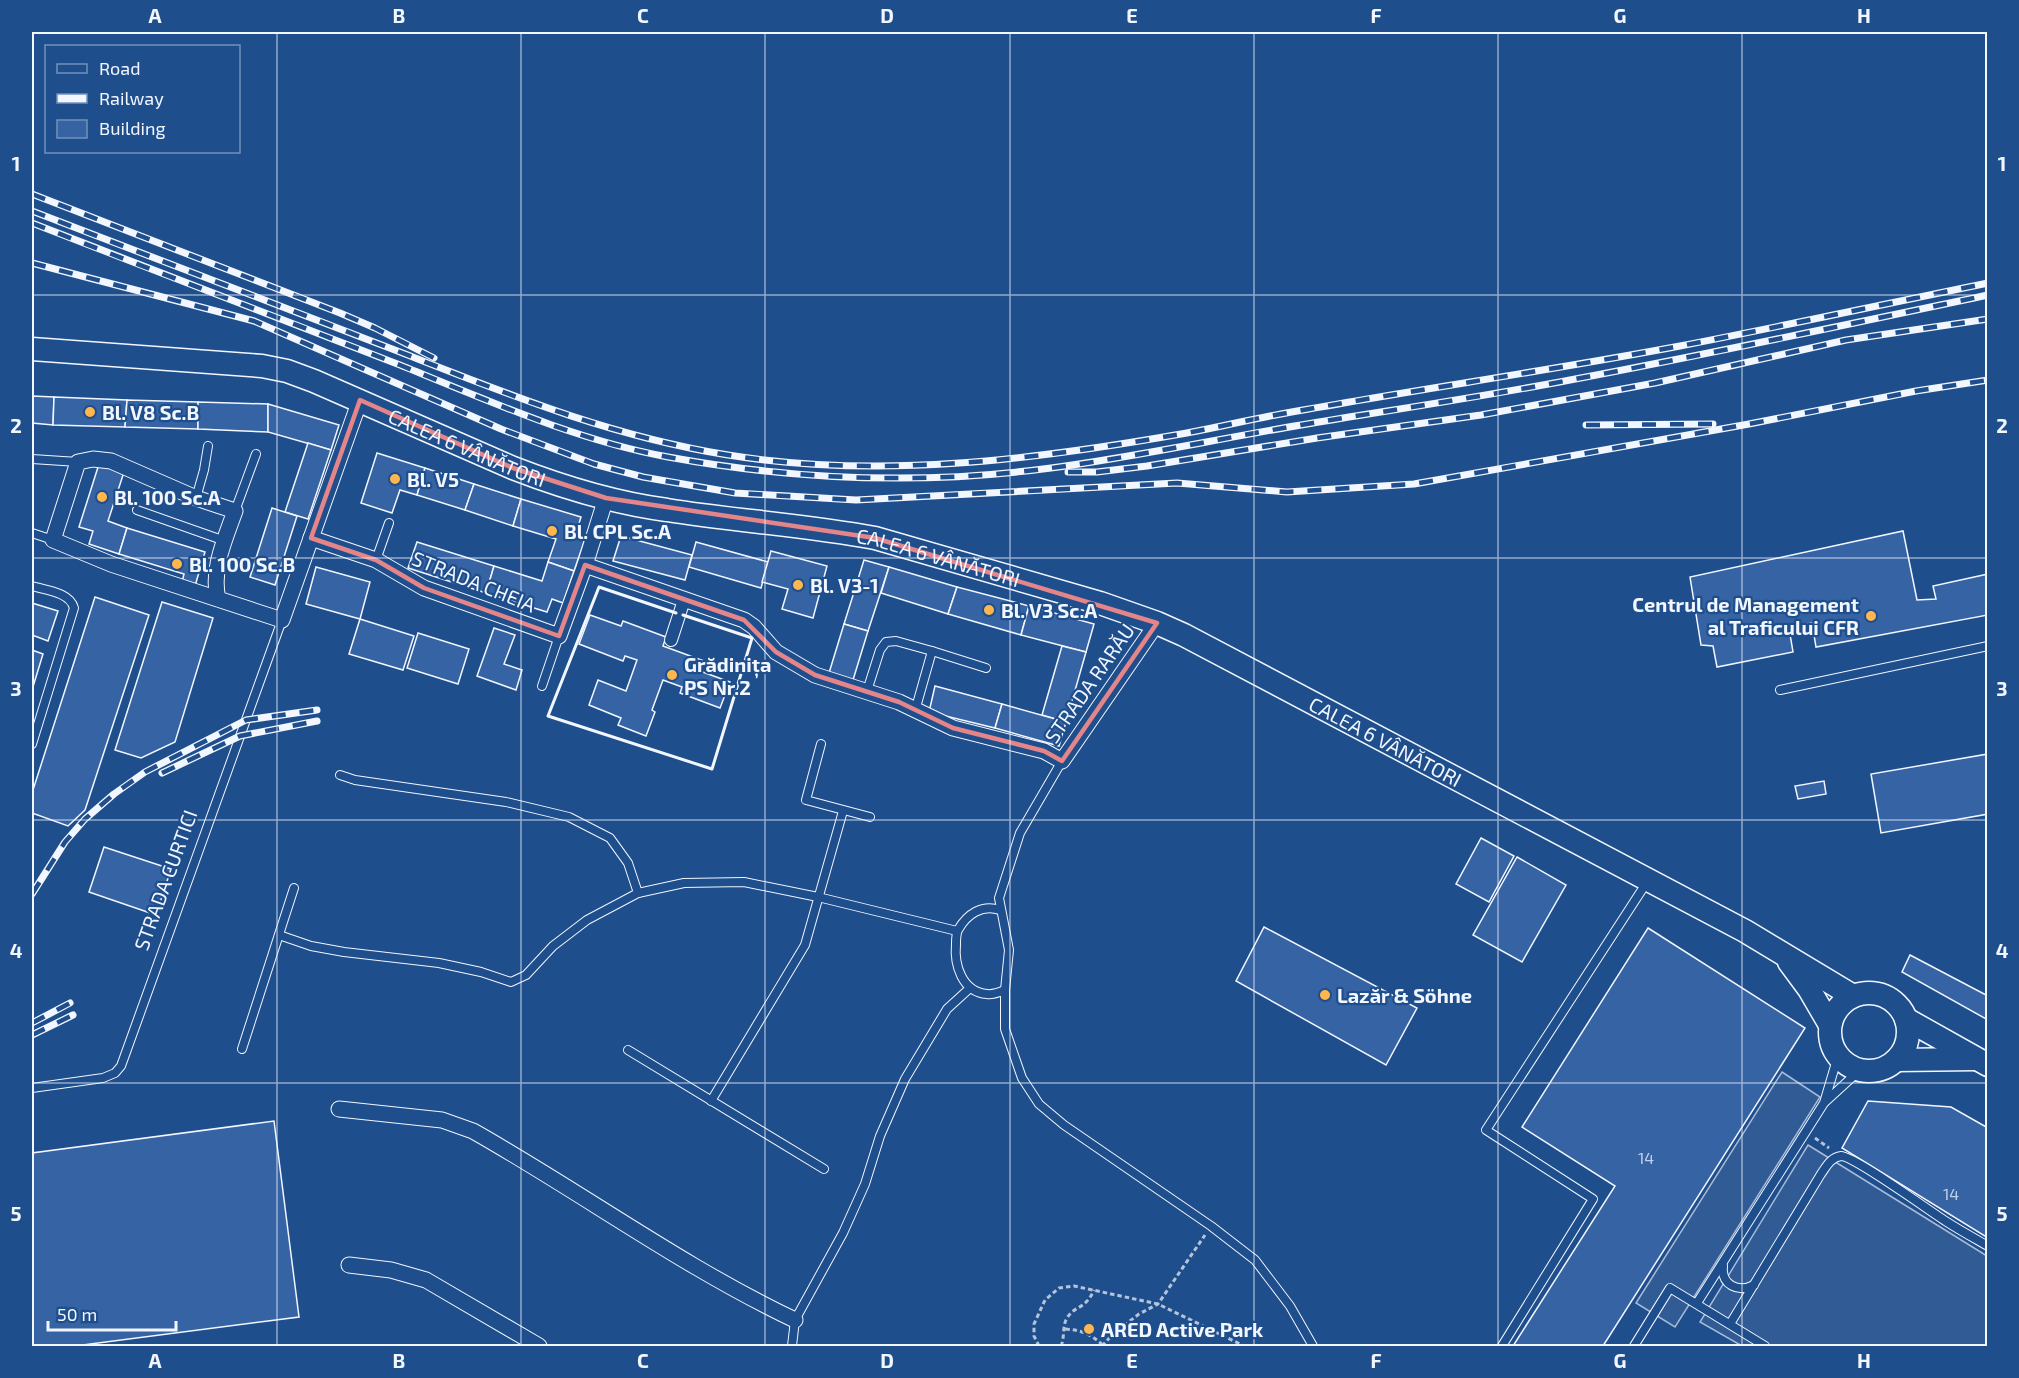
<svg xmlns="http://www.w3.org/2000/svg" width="2019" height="1378" viewBox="0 0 2019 1378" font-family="'Exo 2',sans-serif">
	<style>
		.parking { fill: #305b95; stroke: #a8bbd7; stroke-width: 1.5 }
		.building { fill: #3563a3; stroke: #f2f6ff; stroke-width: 1.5 }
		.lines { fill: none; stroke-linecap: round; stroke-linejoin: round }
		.service-casing { stroke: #f2f6ff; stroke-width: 10 }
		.pedestrian-casing { stroke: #f2f6ff; stroke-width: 14 }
		.minor-casing { stroke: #f2f6ff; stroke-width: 17 }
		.secondary-casing { stroke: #f2f6ff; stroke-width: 25 }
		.path { stroke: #b3c4dc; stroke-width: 3; stroke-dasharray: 4.5 3; stroke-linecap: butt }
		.service { stroke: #1f4e8c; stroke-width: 8 }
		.pedestrian { stroke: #1f4e8c; stroke-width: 12 }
		.minor { stroke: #1f4e8c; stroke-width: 15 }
		.secondary { stroke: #1f4e8c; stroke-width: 22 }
		.rail-casing { stroke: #f2f6ff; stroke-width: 7 }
		.rail { stroke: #1f4e8c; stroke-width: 4.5; stroke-dasharray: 14; stroke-linecap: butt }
		.wall { stroke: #f2f6ff; stroke-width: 3 }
		.marked { fill: none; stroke: #e38589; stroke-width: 4.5; stroke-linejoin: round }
		.grid { fill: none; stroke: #f2f6ff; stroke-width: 1.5; stroke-opacity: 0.55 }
		.poi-dot { fill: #ffb74d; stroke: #1f4e8c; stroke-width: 2 }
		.labels { text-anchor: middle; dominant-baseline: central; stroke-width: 4.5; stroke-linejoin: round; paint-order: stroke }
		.number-label { font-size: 16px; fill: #c3d1e8 }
		.poi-label { font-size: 20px; font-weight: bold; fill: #f2f6ff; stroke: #1f4e8c; text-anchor: start }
		.street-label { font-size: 20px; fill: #f2f6ff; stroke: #1f4e8c }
		.neatline { fill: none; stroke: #f2f6ff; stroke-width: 2 }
		.grid-label { font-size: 20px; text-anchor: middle; font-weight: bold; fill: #f2f6ff }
	</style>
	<rect width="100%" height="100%" fill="#1f4e8c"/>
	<g class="parking">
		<path d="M 1782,1072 L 1820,1097 L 1675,1327 L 1636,1303 Z"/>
		<path d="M 1808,1145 L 1987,1256 L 1987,1346 L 1742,1346 L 1700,1322 Z"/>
	</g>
	<g class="building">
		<path d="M 32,396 L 54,397 L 53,425 L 32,423 Z"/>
		<path d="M 54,397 L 127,400 L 125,427 L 53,425 Z"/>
		<path d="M 127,400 L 198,402 L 198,429 L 125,427 Z"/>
		<path d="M 198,402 L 268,404 L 268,432 L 198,429 Z"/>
		<path d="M 268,404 L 339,425 L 331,450 L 268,432 Z"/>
		<path d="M 308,443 L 331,450 L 308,519 L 285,512 Z"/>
		<path d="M 377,453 L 425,468 L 417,495 L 400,490 L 392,513 L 361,503 Z"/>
		<path d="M 99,464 L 124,472 L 108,521 L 127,528 L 119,554 L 89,544 L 93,531 L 79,527 Z"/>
		<path d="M 425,468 L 474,484 L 465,510 L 417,495 Z"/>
		<path d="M 474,484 L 521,499 L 513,526 L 465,510 Z"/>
		<path d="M 521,499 L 581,517 L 575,536 L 585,539 L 574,571 L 548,562 L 556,539 L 513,526 Z"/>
		<path d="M 272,508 L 297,516 L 275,585 L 250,577 Z"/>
		<path d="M 127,528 L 205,552 L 195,586 L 182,582 L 184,574 L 119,554 Z"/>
		<path d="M 1903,531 L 1917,600 L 1936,599 L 1933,586 L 1988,574 L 1988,615 L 1816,647 L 1812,623 L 1789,628 L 1793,652 L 1717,667 L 1713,646 L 1701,645 L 1690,577 Z"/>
		<path d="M 621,536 L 692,555 L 685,580 L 613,561 Z"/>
		<path d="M 417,542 L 494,566 L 486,593 L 408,568 Z"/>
		<path d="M 696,542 L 768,562 L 761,588 L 689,567 Z"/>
		<path d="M 771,551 L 827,566 L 813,618 L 782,609 L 788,589 L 762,582 Z"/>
		<path d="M 864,560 L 889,567 L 868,631 L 844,624 Z"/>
		<path d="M 548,562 L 574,571 L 563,603 L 552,599 L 547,612 L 486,593 L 494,566 L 542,581 Z"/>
		<path d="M 316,567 L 370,582 L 360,619 L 306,604 Z"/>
		<path d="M 889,567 L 957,587 L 948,614 L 881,593 Z"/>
		<path d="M 957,587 L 1029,606 L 1021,635 L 948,614 Z"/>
		<path d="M 95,597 L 149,615 L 85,810 L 68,826 L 32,813 L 32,793 Z"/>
		<path d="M 162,602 L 213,618 L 175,742 L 141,758 L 115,750 Z"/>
		<path d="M 32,603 L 58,611 L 48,641 L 32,635 Z"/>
		<path d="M 1029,606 L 1094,624 L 1086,652 L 1021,635 Z"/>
		<path d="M 590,615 L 621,626 L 623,621 L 666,637 L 663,646 L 704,661 L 700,671 L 730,682 L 720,708 L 680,693 L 682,687 L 663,680 L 652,710 L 655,712 L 646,736 L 618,725 L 621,718 L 589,705 L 598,680 L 626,691 L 637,660 L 625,656 L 623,661 L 579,644 Z"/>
		<path d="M 360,619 L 414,636 L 403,670 L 349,654 Z"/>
		<path d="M 844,624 L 868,631 L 853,680 L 829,673 Z"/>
		<path d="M 494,628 L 515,635 L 504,664 L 522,670 L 516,690 L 477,676 Z"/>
		<path d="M 418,633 L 469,649 L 458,684 L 407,668 Z"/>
		<path d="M 1062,646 L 1086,652 L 1066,722 L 1042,715 Z"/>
		<path d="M 32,650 L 43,654 L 32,690 Z"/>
		<path d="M 935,686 L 1002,704 L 995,728 L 929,712 Z"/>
		<path d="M 1002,704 L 1066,722 L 1059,746 L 995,728 Z"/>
		<path d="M 1988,754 L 1988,814 L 1881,833 L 1871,774 Z"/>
		<path d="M 1824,781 L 1826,794 L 1798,799 L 1795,786 Z"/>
		<path d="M 1481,838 L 1514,856 L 1489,902 L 1456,884 Z"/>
		<path d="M 104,847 L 171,869 L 156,915 L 89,892 Z"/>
		<path d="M 1517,857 L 1566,885 L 1522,962 L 1473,935 Z"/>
		<path d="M 1264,927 L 1417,1008 L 1386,1065 L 1236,981 Z"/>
		<path d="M 1648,928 L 1805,1028 L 1603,1346 L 1513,1346 L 1615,1186 L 1522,1127 Z"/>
		<path d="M 1910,955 L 1988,996 L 1988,1020 L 1902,972 Z"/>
		<path d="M 1868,1101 L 1951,1107 L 1988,1128 L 1988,1238 L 1842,1148 Z"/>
		<path d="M 274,1121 L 299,1317 L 75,1346 L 32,1346 L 32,1153 Z"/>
	</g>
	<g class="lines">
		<g class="service-casing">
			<g id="service">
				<path d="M 32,459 L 78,462"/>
				<path d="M 196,498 L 204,470 L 208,446"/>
				<path d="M 137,510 L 225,541"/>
				<path d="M 235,511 L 256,454"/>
				<path d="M 32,533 L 53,540"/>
				<path d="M 376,560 L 389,523"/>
				<path d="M 32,586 C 45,590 70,592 74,608 L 32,744"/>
				<path d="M 542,686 L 559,636"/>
				<path d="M 1780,690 L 1988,646"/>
				<path d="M 867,691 L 880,650 L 886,642 L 896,641 L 932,651"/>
				<path d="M 915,711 L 932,651 L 986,668"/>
				<path d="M 821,744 L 806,800 L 870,817"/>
				<path d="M 1062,761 L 1020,833 L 999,898 L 1009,950 L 1005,990 L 1005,1029 L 1022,1078 L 1039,1104 L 1064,1125 L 1211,1226 L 1255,1260 L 1290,1306 L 1313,1346"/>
				<path d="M 340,775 L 355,780 L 506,802 L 569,817 L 610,838 L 628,863 L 638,893"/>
				<path d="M 1000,910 C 982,904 967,914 958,930 C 956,934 956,940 956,944 C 954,965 962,992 987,994 C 992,995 1000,992 1005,990"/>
				<path d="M 279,935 L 311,946 L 344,952 L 439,963 L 481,972 L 511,982 L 526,975 L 553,946 L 587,920 L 638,893 L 684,883 L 744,882 L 818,897 L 957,931"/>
				<path d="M 242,1049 L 294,888"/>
				<path d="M 628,1050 L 824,1169"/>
				<path d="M 32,1088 L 103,1078 L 115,1073 L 121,1066 L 282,620"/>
				<path d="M 711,1101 L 805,945 L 843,811"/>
				<path d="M 1825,1102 L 1860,1070"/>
				<path d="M 1723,1266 C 1721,1285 1738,1293 1754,1285"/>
				<path d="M 1697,1303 L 1824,1103 L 1838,1056"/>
				<path d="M 1730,1324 L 1821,1174 C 1826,1167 1831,1157 1841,1156 C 1854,1156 1931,1212 1947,1222 C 1961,1231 1974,1238 1988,1246"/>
				<path d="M 792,1346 L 795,1320 L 843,1233 L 865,1184 L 880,1136 L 905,1079 L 947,1009 L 970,988"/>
				<path d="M 1502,1346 L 1593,1199 L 1486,1130 L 1647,882"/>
				<path d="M 1634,1346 L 1670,1288 L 1765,1346"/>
			</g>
		</g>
		<g class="pedestrian-casing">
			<path id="pedestrian" d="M 671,640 L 684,600"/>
		</g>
		<g class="minor-casing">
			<g id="minor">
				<path d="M 311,538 L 376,560 L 424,588 L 559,636 L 585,565 L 606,498"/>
				<path d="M 585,565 L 744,620 L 754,627 L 776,652 L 815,675 L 899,702 L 953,728 L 1044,751 L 1062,761 L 1157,623"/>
				<path d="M 218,599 C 211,569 225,539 235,511 L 196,498 L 111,461 L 93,459 L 78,462 L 53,540 L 111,564 L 282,620 L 360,400"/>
				<path d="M 339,1109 L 442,1120 L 473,1131 C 581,1192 683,1267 795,1320"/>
				<path d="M 349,1265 L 391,1270 L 426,1280 L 539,1346"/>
			</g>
		</g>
		<g class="secondary-casing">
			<g id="secondary">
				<path id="s1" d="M 32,349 L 262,366 L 287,371 L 314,381 L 513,468 C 562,487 614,503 667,510 C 736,521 806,525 875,538 L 1100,603 L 1157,623 L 1184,635 L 1745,931 L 1853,996"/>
				<path d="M 1789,962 L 1809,989 L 1830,1025"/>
				<circle cx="1869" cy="1032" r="39"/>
				<path d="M 1906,1019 L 1988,1065"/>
				<path d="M 1896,1060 L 1976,1059"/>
			</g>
		</g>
		<g class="path">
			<path d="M 1815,1138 L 1829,1148"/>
			<path d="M 1065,1329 C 1082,1330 1090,1334 1103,1345"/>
			<path d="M 1039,1346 L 1034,1336 L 1034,1324 L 1045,1300 L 1059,1288 L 1074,1286 L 1158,1304 L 1244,1346"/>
			<path d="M 1061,1346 C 1065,1337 1062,1326 1067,1318 C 1075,1305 1085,1310 1094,1290"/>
			<path d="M 1102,1346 L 1113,1334 L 1139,1314 L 1158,1304 L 1205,1235"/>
		</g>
		<use href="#service" class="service"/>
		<use href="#pedestrian" class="pedestrian"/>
		<use href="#minor" class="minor"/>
		<use href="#secondary" class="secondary"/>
		<g class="rail-casing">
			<g id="rail">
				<path d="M 32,194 L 340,313 L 375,328 L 434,358"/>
				<path d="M 32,211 C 154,258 278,305 400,352 C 510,395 610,436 728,455 C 879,479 1032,460 1181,434 C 1215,428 1247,420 1281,414 C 1413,390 1547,371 1680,346 C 1783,326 1885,304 1988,283"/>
				<path d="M 32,223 C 154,271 277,317 400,365 C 487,400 575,440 668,457 C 795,480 923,485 1051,468 C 1135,457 1217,439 1301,425 C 1391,410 1481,397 1570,380 C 1710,354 1849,324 1988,295"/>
				<path d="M 32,263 L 254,321 L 501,429 L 594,464 L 643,477 L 735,493 L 856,500 L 1177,483 L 1287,492 L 1414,484 L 1749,424 L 1916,391 L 1988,380"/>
				<path d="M 1586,425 L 1713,424"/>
				<path d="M 1068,472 L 1097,472 L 1147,466 L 1317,438 L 1481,415 L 1655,383 L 1846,340 L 1988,319"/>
				<path d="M 162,773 L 240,736 L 317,721"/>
				<path d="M 32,894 L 65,842 L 85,819 L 114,794 L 145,772 L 246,720 L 317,710"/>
				<path d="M 32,1023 L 70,1003"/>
				<path d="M 32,1035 L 73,1015"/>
			</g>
		</g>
		<use href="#rail" class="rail"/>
		<path class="wall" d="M 676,613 L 599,587 L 548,716 L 712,769 L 752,638 L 683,615"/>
	</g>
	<path class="marked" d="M 360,400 L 513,468 L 606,498 L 875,538 L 1157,623 L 1062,761 L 1044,751 L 953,728 L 899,702 L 815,675 L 776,652 L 744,620 L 585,565 L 559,636 L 424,588 L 376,560 L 311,538 Z"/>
	<path class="grid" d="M 277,32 L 277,1346M 521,32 L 521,1346M 765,32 L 765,1346M 1010,32 L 1010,1346M 1254,32 L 1254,1346M 1498,32 L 1498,1346M 1742,32 L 1742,1346M 32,295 L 1988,295M 32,558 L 1988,558M 32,820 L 1988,820M 32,1083 L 1988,1083"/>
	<g class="poi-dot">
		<circle cx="90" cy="412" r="6"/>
		<circle cx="395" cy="479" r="6"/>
		<circle cx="102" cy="497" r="6"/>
		<circle cx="552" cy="531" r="6"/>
		<circle cx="177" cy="564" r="6"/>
		<circle cx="798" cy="585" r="6"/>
		<circle cx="989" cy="610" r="6"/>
		<circle cx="1871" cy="616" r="6"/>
		<circle cx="672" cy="675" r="6"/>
		<circle cx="1325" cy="995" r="6"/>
		<circle cx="1089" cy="1329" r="6"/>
	</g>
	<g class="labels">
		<g class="number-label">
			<text x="1646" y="1157">14</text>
			<text x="1951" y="1193">14</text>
		</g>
		<g class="poi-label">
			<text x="102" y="412">Bl. V8 Sc.B</text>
			<text x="407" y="479">Bl. V5</text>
			<text x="114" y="497">Bl. 100 Sc.A</text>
			<text x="564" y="531">Bl. CPL Sc.A</text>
			<text x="189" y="564">Bl. 100 Sc.B</text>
			<text x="810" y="585">Bl. V3-1</text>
			<text x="1859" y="604" text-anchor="end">Centrul de Management<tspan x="1859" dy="23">al Traficului CFR</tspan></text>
			<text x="1001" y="610">Bl. V3 Sc.A</text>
			<text x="684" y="664">Grădinița<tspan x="684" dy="23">PS Nr.2</tspan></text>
			<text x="1337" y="995">Lazăr &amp; Söhne</text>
			<text x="1101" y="1329">ARED Active Park</text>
		</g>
		<g class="street-label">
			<text stroke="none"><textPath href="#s1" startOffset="452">CALEA 6 VÂNĂTORI</textPath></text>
			<text stroke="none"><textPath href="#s1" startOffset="938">CALEA 6 VÂNĂTORI</textPath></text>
			<text transform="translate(474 581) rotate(22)">STRADA CHEIA</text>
			<text transform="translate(1089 683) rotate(-55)">STRADA RARĂU</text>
			<text stroke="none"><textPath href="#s1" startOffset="1424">CALEA 6 VÂNĂTORI</textPath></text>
			<text transform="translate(165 880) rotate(-70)">STRADA CURTICI</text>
		</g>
	</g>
	<rect width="2019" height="1378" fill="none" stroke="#1f4e8c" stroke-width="66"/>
	<rect x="45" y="45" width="195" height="108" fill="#1f4e8c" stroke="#7391ba" stroke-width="1.5"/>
	<rect x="57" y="64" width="30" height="9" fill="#1f4e8c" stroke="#7391ba" stroke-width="1.5"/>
	<text x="99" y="75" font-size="18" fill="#f2f6ff">Road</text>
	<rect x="57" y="94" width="30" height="9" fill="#f2f6ff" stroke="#7391ba" stroke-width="1.5"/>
	<text x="99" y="105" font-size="18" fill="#f2f6ff">Railway</text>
	<rect x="57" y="120" width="30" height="18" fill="#3563a3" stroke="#7391ba" stroke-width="1.5"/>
	<text x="99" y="135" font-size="18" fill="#f2f6ff">Building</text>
	<path d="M48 1321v9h128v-9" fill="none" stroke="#f2f6ff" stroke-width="3"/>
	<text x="57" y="1321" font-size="18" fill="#f2f6ff" stroke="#1f4e8c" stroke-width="4.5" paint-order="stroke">50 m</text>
	<rect x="33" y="33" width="1953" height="1312" class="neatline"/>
	<g class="grid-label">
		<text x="155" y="23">A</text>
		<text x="399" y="23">B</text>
		<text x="643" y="23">C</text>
		<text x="887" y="23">D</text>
		<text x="1132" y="23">E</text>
		<text x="1376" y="23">F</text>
		<text x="1620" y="23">G</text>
		<text x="1864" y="23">H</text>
		<text x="16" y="171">1</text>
		<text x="2002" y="171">1</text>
		<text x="16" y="433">2</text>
		<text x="2002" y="433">2</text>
		<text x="16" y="696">3</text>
		<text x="2002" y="696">3</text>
		<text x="16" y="958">4</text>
		<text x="2002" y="958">4</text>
		<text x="16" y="1221">5</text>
		<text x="2002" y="1221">5</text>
		<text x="155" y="1368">A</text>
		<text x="399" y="1368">B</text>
		<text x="643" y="1368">C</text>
		<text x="887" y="1368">D</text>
		<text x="1132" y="1368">E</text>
		<text x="1376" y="1368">F</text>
		<text x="1620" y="1368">G</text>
		<text x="1864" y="1368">H</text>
	</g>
</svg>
